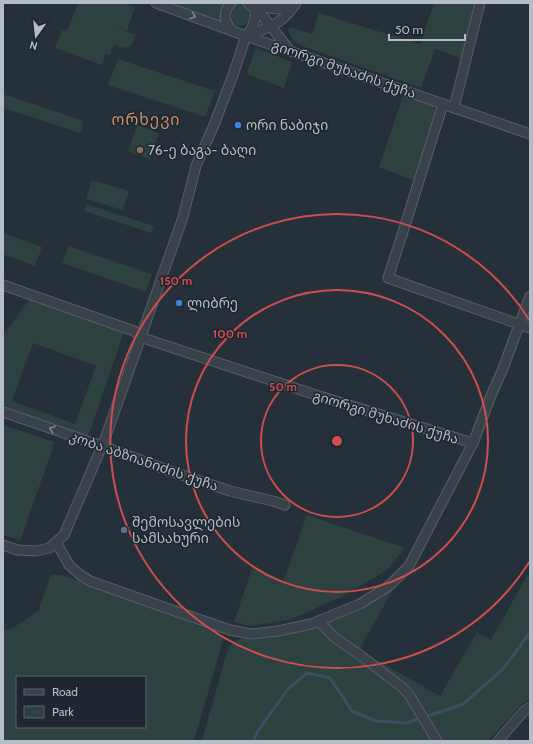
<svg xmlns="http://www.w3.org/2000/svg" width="533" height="744" viewBox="0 0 533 744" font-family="Cabin,'Noto Sans Georgian',sans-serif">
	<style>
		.green { fill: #2d4140; fill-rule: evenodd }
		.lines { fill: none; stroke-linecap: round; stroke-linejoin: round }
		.stream { stroke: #3c4f62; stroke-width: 3 }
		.minor-casing { stroke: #575f69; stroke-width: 11 }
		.minor { stroke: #39414b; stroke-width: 9 }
		.oneway { stroke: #7d858f }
		.ring { fill: none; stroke: #ce4d50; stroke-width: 2 }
		.shop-dot { fill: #3f7fe0; stroke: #1e2630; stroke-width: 1.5 }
		.education-dot { fill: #8d6e63; stroke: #1e2630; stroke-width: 1.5 }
		.service-dot { fill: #5c6f8a; stroke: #1e2630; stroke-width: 1.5 }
		.labels { text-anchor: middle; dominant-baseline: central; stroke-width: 3; stroke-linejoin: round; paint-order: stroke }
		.street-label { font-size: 14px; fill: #b4bcc6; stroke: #1e2630 }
		.poi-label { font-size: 14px; fill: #b4bcc6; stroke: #1e2630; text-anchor: start }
		.quarter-label { font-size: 16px; letter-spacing: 1px; fill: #cb8f6b; stroke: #1e2630 }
		.centre { fill: #ce4d50; stroke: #1e2630; stroke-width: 2 }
		.ring-label { font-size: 12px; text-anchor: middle; font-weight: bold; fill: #ce4d50; stroke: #1e2630; stroke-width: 3; stroke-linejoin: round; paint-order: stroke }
	</style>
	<rect width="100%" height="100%" fill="#25303a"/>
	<g class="green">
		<path d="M 78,3 L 123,3 L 135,7 L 127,31 L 111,26 L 136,35 C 130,51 129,49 114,45 L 110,55 L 105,54 L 102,65 L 55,48 L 62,30 L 67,31 Z"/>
		<path d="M 168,3 L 225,3 C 221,9 220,15 222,22 Z"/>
		<path d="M 434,3 L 475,3 L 461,58 L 435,49 L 421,88 L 302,46 L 294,41 L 288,32 L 290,27 L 312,34 L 319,13 L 420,44 Z"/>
		<circle cx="240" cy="15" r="11"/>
		<path d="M 256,48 L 292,62 L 284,88 L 247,74 L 255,49 Z"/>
		<path d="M 118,59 L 215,91 L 205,117 L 108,85 Z"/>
		<path d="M 3,94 L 84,121 L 80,133 L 3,108 Z"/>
		<path d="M 403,96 L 432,105 L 436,112 L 415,181 L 379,167 Z"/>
		<path d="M 137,125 L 159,133 L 150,159 L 128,151 Z"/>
		<path d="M 92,180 L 129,191 L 123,210 L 86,199 Z"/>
		<path d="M 86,204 L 154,226 L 151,233 L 84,211 Z"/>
		<path d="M 3,233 L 42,247 L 35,266 L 3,254 Z"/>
		<path d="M 68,246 L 152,274 L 146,292 L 62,263 Z"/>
		<path d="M 29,300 L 124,332 L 90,431 L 86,436 L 3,408 L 3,335 ZM 33,343 L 96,366 L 75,424 L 12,401 Z"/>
		<path d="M 3,425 L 55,442 L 20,541 L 3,535 Z"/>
		<path d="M 307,515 L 405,548 L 387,570 L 343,596 L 312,610 L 288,620 L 268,623 L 250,626 L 234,622 L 252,568 L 283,582 Z"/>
		<path d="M 530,574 L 530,699 L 522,704 L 488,741 L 202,741 L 227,651 L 230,645 L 238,640 L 248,637 L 267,637 L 302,631 L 361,610 L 396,584 L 359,650 L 440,696 L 477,632 L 491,640 L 527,576 Z"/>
		<path d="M 51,575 L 62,575 L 219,633 L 223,640 L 194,741 L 3,741 L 3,629 L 10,630 L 38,611 ZM 17,677 L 145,677 L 145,727 L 17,727 Z"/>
	</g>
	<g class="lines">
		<g class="stream">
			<path d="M 425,717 L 463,704 L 503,669 L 529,634"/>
			<path d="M 253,741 L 258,731 L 288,689 L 307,673 L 330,678 L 352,711 L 375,721 L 407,723 L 421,718"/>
		</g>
		<g class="minor-casing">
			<g id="minor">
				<path d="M 156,3 L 246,36 L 530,134"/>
				<path d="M 231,3 C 222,12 224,23 233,31"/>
				<path d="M 248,3 L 262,15 L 290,51"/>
				<path d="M 251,4 C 262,6 275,11 285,8 C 288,7 291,4 294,3"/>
				<path d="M 246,36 C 269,27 282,25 296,3"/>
				<path d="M 443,104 L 402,235 L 388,278 L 530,328"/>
				<path d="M 454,108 L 480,3"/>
				<path d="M 3,285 L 134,331 L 140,337 L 316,395 L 473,443"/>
				<path d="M 3,412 L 102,446 L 173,472 L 230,491 L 273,501 L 285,505"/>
				<path d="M 56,542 L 69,565 L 79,574 L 90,581 L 172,610 L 230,630 L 251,634 L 278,631 L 311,624 L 360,604 L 390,585 L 409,566 L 473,443 L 492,393 L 502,371 L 530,296"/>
				<path d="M 3,545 L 17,550 L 36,551 L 49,548 L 56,542 L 64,535 L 105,439 L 183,217 L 196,166 L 214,125 L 233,75 L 246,36 C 253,28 257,19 255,8"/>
				<path d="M 319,621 L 335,638 L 360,655 L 403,688 L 410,696 L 437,741"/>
				<path d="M 498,741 L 524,711 L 530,707"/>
			</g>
		</g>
		<use href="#minor" class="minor"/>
	</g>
	<defs><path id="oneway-chevron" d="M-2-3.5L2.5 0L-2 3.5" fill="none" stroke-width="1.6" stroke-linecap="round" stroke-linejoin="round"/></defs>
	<g class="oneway">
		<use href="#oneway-chevron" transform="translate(193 16) rotate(20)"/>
		<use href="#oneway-chevron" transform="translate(52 429) rotate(-161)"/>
	</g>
	<g class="ring">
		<circle cx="337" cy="441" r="76"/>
		<circle cx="337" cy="441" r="151"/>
		<path d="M530 561A227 227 0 1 1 530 321"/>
	</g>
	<g class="shop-dot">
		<circle cx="238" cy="125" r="4"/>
		<circle cx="179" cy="303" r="4"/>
	</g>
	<circle class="education-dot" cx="140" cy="150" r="4"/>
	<circle class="service-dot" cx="124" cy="530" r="4"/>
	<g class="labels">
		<g class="street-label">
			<text transform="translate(344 69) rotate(19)">გიორგი მუხაძის ქუჩა</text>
			<text transform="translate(386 417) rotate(17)">გიორგი მუხაძის ქუჩა</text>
			<text transform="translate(144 461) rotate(19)">კობა აბზიანიძის ქუჩა</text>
		</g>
		<g class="poi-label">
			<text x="246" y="125">ორი ნაბიჯი</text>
			<text x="148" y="150">76-ე ბაგა- ბაღი</text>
			<text x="187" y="303">ლიბრე</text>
			<text x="132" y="522">შემოსავლების<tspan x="132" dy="16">სამსახური</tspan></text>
		</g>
		<g class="quarter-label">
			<text x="146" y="119">ორხევი</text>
		</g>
	</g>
	<circle cx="337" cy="441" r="6" class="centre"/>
	<g class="ring-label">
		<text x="176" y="285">150 m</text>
		<text x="230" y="338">100 m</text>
		<text x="283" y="391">50 m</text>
	</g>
	<rect width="533" height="744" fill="none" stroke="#b4bcc6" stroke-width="8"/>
	<rect x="16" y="676" width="130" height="52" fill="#1e2630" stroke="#5a626c"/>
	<rect x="24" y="689" width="20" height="6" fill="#39414b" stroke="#5a626c"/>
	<text x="52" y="696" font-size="12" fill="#b4bcc6">Road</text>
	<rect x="24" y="706" width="20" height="12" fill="#2d4140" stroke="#5a626c"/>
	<text x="52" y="716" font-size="12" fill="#b4bcc6">Park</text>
	<g transform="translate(36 36) rotate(195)" stroke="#1e2630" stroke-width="3" paint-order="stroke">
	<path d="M0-3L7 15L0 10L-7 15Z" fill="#b4bcc6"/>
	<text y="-6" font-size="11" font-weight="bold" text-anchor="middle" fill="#b4bcc6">N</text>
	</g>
	<path d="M389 34v6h76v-6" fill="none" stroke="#b4bcc6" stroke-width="2"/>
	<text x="395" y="34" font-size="12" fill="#b4bcc6" stroke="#1e2630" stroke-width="3" paint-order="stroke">50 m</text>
</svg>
